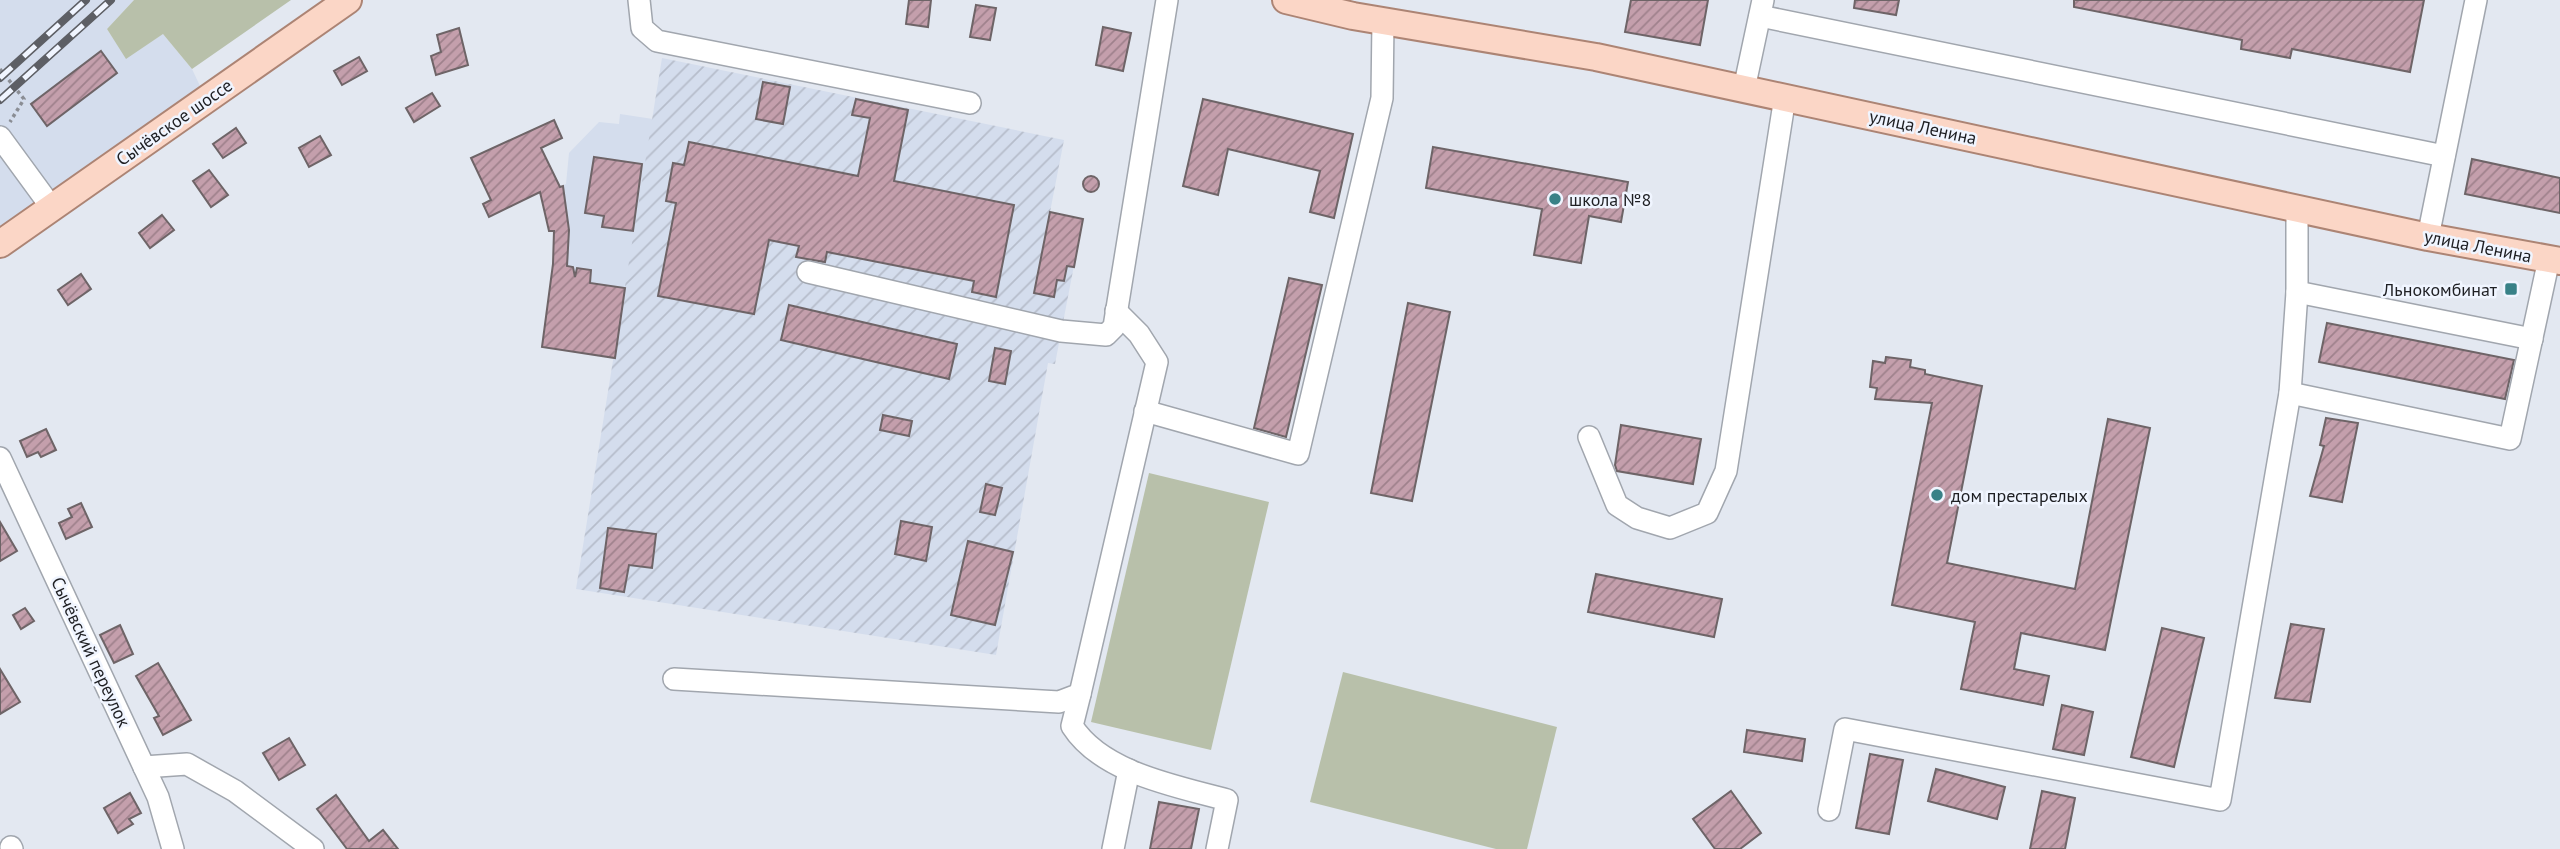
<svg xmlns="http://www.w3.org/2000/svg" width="2560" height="849" viewBox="0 0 2560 849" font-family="'PT Sans',sans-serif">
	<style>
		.built { fill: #d4dded }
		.industrial { fill: url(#industrial-furrows) }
		.grass { fill: #b8c0aa }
		.building { fill: url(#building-hatch); stroke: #6e6467; stroke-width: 2 }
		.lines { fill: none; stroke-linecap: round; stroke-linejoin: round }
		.minor-casing { stroke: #a1a6ae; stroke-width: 24 }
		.major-casing { stroke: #ac8474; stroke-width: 30 }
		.path { stroke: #8a8d94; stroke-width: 3.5; stroke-dasharray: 3.5 3.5; stroke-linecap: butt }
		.minor { stroke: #fff; stroke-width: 21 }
		.major { stroke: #fbd6c6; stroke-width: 26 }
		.rail-casing { stroke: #5d5f65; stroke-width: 8 }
		.rail { stroke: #f0f5ff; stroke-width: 5; stroke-dasharray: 16; stroke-linecap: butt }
		.poi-dot { fill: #388187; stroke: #f0f5ff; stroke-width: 2.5 }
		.labels { text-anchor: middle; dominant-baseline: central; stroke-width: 5; stroke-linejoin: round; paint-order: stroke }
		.street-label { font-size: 18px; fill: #1e1f23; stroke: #f0f5ff }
		.poi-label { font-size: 18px; fill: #1e1f23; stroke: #f0f5ff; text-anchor: start }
	</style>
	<defs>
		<pattern id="industrial-furrows" width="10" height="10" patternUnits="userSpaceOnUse" patternTransform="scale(1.75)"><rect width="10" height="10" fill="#d4dded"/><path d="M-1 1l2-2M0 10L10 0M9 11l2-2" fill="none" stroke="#b6bdcb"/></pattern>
		<pattern id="building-hatch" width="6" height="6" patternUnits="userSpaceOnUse" patternTransform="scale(1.75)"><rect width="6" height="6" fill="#c49fac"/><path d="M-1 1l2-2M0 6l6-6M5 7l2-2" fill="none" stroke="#9f818c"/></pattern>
	</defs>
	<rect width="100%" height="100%" fill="#e3e8f1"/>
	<g class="built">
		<path d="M 0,0 L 134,0 L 107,29 L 126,58 L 163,34 L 192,69 L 200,86 L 0,229 Z"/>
		<path d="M 620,114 L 653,119 L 615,359 L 542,347 L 553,264 L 554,232 L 549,231 L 541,195 L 566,184 L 569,153 L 599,122 L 619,124 Z"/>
	</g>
	<path class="industrial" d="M 662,58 L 1064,140 L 1050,212 L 1083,219 L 1055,364 L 1048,363 L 996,655 L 576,589 Z"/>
	<g class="grass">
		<path d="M 134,0 L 291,0 L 192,69 L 163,34 L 126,59 L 107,29 Z"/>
		<path d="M 1149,473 L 1269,502 L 1211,750 L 1091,722 Z"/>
		<path d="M 1343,672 L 1557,727 L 1527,849 L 1496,849 L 1310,802 Z"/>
	</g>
	<g class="building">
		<path d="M 909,0 L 931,0 L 928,27 L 906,24 Z"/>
		<path d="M 1631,0 L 1708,0 L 1700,45 L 1625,32 Z"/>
		<path d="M 1855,0 L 1899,0 L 1896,15 L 1854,8 Z"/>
		<path d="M 2074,0 L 2424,0 L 2410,72 L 2292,49 L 2290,58 L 2241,49 L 2242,40 L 2074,7 Z"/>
		<path d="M 976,5 L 996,8 L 990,40 L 970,37 Z"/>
		<path d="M 1103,27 L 1131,33 L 1123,71 L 1096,65 Z"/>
		<path d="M 459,28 L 468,65 L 436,75 L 431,56 L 441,52 L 437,35 Z"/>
		<path d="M 101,51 L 117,73 L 47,126 L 31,104 Z"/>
		<path d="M 359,57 L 367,71 L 342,85 L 334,71 Z"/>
		<path d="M 763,82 L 790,87 L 783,124 L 756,119 Z"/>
		<path d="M 432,93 L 440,106 L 414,122 L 406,108 Z"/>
		<path d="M 856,99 L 908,110 L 894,181 L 1014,205 L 996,297 L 972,292 L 974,281 L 827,252 L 825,262 L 807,259 L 796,257 L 799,246 L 769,240 L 754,314 L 658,296 L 676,203 L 666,201 L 673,163 L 684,165 L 689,142 L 858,176 L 870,118 L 852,115 Z"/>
		<path d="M 1203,99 L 1353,134 L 1334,218 L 1310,212 L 1320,171 L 1228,149 L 1218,195 L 1183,186 Z"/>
		<path d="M 554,120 L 562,138 L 541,148 L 560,187 L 563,186 L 569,230 L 567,266 L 573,267 L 575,277 L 577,268 L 591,270 L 590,283 L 625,288 L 615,358 L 542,347 L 553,264 L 554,231 L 549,231 L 540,192 L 489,217 L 483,204 L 491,200 L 471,158 Z"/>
		<path d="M 236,128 L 246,143 L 223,158 L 213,144 Z"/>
		<path d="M 320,136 L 331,155 L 309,167 L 299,148 Z"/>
		<path d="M 1433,147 L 1628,182 L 1621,222 L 1589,216 L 1581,263 L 1534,255 L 1542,209 L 1426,188 Z"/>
		<path d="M 594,157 L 642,164 L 633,231 L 602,227 L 604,216 L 585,213 Z"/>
		<path d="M 2472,159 L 2560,178 L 2560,213 L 2465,194 Z"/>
		<path d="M 209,170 L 228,195 L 211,207 L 193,181 Z"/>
		<circle cx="1091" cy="184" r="8"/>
		<path d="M 1050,212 L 1083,219 L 1074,267 L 1067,266 L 1064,281 L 1057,280 L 1054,297 L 1034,293 Z"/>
		<path d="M 162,215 L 174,230 L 150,248 L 139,233 Z"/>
		<path d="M 81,274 L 91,289 L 68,305 L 58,290 Z"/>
		<path d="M 1289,278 L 1322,285 L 1286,437 L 1254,428 Z"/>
		<path d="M 1408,303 L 1450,312 L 1412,501 L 1371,493 Z"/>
		<path d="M 789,305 L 957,344 L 949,379 L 781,340 Z"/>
		<path d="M 2327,323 L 2514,360 L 2505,399 L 2319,362 Z"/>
		<path d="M 995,348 L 1011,351 L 1005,384 L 989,381 Z"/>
		<path d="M 1886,357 L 1911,360 L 1910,367 L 1925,370 L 1925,374 L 1982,386 L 1947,563 L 2075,589 L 2108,419 L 2150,428 L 2105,650 L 2021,633 L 2014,669 L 2049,676 L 2043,705 L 1961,689 L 1975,622 L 1892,605 L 1932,403 L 1875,399 L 1877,388 L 1870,387 L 1873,361 L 1885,363 Z"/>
		<path d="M 883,415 L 912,421 L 909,436 L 880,430 Z"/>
		<path d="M 2326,418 L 2358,423 L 2342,502 L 2310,496 L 2324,446 L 2320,445 Z"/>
		<path d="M 1621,425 L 1701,439 L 1693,484 L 1617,471 L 1615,465 Z"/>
		<path d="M 46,429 L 56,450 L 41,457 L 38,452 L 27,457 L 20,441 Z"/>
		<path d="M 986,484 L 1002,488 L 995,515 L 980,512 Z"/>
		<path d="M 81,503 L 92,527 L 66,539 L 59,523 L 72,517 L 68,509 Z"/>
		<path d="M 901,521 L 932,527 L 926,561 L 895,554 Z"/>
		<path d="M 0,522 L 17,551 L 0,561 Z"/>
		<path d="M 608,528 L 656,534 L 652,568 L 629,565 L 624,592 L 600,588 Z"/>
		<path d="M 968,541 L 1013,552 L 995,625 L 951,615 Z"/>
		<path d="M 1596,574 L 1722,599 L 1714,637 L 1588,612 Z"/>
		<path d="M 25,608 L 34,621 L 21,629 L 13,615 Z"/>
		<path d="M 2291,624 L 2324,629 L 2310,702 L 2275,698 Z"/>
		<path d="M 120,625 L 133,654 L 114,663 L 100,635 Z"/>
		<path d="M 2162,628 L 2204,638 L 2174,767 L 2131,757 Z"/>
		<path d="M 158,663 L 191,720 L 163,735 L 154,718 L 159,716 L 136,676 Z"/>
		<path d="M 0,669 L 20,702 L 0,714 Z"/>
		<path d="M 2062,705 L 2093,712 L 2084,755 L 2053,749 Z"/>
		<path d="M 1747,730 L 1805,739 L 1802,761 L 1744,752 Z"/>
		<path d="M 289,738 L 305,765 L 279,780 L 263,753 Z"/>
		<path d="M 1870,754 L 1903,760 L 1889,834 L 1856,828 Z"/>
		<path d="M 1936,769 L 2005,787 L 1997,819 L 1928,801 Z"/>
		<path d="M 1731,791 L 1761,833 L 1740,849 L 1715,849 L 1693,819 Z"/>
		<path d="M 2042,791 L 2075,798 L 2065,849 L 2030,849 Z"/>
		<path d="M 130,793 L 141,813 L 129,819 L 133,824 L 118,833 L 104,808 Z"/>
		<path d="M 336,795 L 369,841 L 383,830 L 398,849 L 347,849 L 317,809 Z"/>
		<path d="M 1159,802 L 1199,809 L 1191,849 L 1150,849 Z"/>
	</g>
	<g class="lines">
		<g class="minor-casing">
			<g id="minor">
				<path d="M 639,0 L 642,28 L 657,41 L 970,103"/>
				<path d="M 1760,16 L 2444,156"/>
				<path d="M 1744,89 L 1763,0"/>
				<path d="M 0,137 L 52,208"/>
				<path d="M 2428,237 L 2476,0"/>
				<path d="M 808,272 L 1061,331 L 1106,335 L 1114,327 L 1167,0"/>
				<path d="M 2297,292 L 2532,339"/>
				<path d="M 2290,393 L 2510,439 L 2549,259"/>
				<path d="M 1145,411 L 1298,454 L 1382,98 L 1383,21"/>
				<path d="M 1589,437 L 1617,505 L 1637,518 L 1670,528 L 1707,513 L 1726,471 L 1785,97"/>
				<path d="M 0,458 L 158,797 L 173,849"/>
				<path d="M 674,679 L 1059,702 L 1080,694 L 1157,362 L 1139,334 L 1116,311"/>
				<path d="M 1080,694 L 1072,726 C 1102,773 1176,786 1227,800 L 1217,849"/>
				<path d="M 144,767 L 187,764 L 235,791 L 313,849"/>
				<path d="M 1829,810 L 1845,729 L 2220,800 L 2290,393 L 2297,292 L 2297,208"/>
				<path d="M 11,847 L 12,849"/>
				<path d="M 1113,849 L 1129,770"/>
			</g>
		</g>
		<g class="major-casing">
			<g id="major">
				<path d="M 1286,0 L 1353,16 L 1596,57 L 2428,237 L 2560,261"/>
				<path d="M 0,244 L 348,0"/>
			</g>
		</g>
		<path class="path" d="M 0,69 L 24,99 L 10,122"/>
		<use href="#minor" class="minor"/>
		<use href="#major" class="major"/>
		<g class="rail-casing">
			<g id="rail">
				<path d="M 0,78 L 86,0"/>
				<path d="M 0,100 L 111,0"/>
			</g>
		</g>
		<use href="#rail" class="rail"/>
	</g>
	<g class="poi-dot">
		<circle cx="1555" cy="199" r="7"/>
		<rect x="2504" y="282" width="14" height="14" rx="3.5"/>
		<circle cx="1937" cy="495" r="7"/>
	</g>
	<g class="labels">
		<g class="street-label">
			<text transform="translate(174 122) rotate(-35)">Сычёвское шоссе</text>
			<text transform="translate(1923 127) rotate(12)">улица Ленина</text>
			<text transform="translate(2478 246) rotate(11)">улица Ленина</text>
			<text transform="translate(91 652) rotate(65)">Сычёвский переулок</text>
		</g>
		<g class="poi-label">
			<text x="1569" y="199">школа №8</text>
			<text x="2497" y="289" text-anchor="end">Льнокомбинат</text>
			<text x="1951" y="495">дом престарелых</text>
		</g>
	</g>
</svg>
